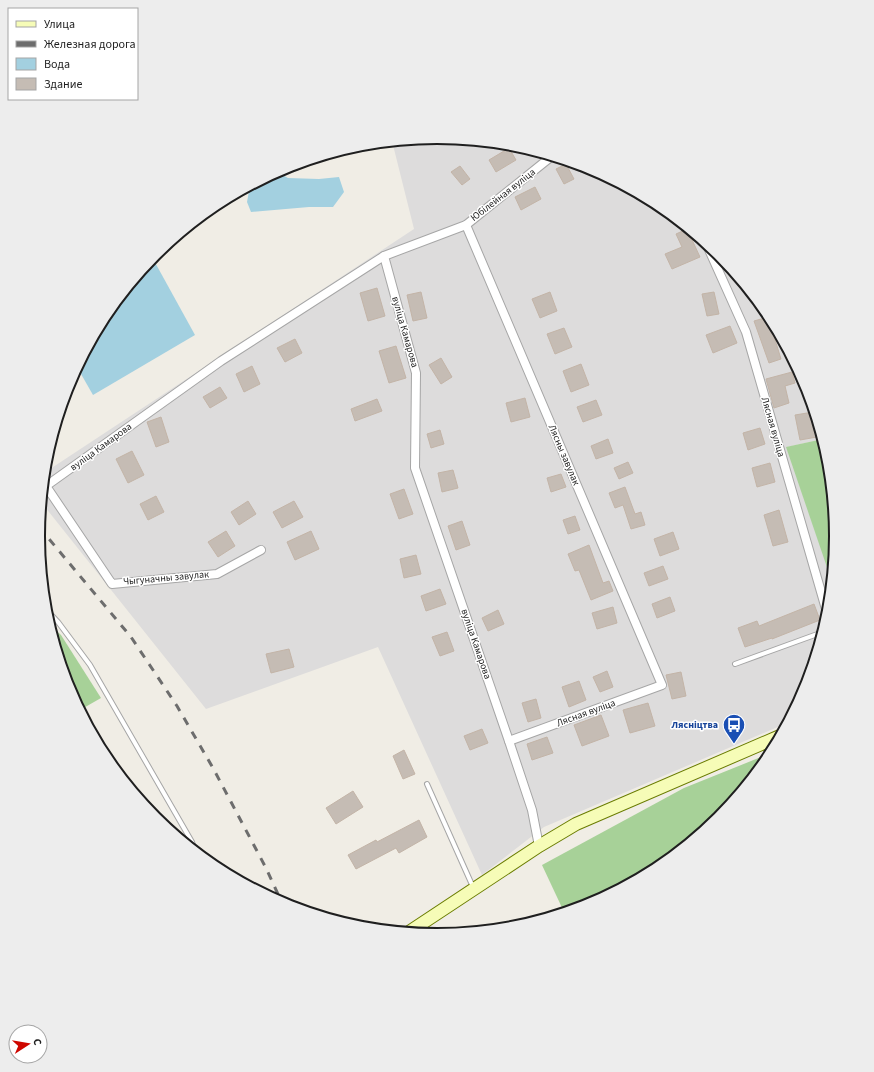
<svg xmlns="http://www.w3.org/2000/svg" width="874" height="1072" viewBox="0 0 874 1072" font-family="'Source Sans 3',sans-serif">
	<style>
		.residential { fill: #dddcdc }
		.forest { fill: #a7d198 }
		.water { fill: #a3d0e0 }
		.building { fill: #c5bcb4; stroke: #c3b4a7 }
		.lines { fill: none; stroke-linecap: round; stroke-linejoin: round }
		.service-casing { stroke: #a6a6a6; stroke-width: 6 }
		.minor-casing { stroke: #a6a6a6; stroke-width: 10 }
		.secondary-casing { stroke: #6a7c00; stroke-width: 14 }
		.service { stroke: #fff; stroke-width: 4 }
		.minor { stroke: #fff; stroke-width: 8 }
		.secondary { stroke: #f6fcb7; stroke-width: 12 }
		.rail { stroke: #6d6d6d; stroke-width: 3; stroke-dasharray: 8 8; stroke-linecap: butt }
		.labels { text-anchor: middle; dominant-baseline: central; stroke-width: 3; stroke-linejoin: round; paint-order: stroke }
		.street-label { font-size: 10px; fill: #1f1f1f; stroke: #fff }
		.transit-label { font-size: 10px; font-weight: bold; fill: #164399; stroke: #fff; text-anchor: end }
		.rim { fill: none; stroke: #1f1f1f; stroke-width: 2 }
	</style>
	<rect width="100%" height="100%" fill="#f0ede5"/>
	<path class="residential" d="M 437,137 L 515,145 L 590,167 L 659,204 L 719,254 L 769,315 L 806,384 L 823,439 L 787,447 L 832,580 L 828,614 L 806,689 L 787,723 L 544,827 L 482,875 L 378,647 L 206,709 L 41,502 L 44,473 L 414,229 L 392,141 Z"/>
	<g class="forest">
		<path d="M 823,439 L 828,458 L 836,536 L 831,579 L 786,447 Z"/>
		<path d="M 48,623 L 61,635 L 101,698 L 80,710 L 68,688 Z"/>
		<path d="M 771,753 L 769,758 L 719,818 L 658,868 L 589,905 L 564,912 L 542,865 L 684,788 Z"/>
	</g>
	<g class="water">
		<path d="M 277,172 L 288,178 L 319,179 L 339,177 L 344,192 L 333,207 L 309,207 L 251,212 L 247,202 L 250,186 Z"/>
		<path d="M 152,257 L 195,335 L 93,395 L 77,367 L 105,314 Z"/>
	</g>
	<g class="building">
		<path d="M 509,148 L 516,160 L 496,172 L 489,160 Z"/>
		<path d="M 566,164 L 574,179 L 564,184 L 556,169 Z"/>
		<path d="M 460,166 L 470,179 L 462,185 L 451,172 Z"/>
		<path d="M 535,187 L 541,199 L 521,210 L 515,197 Z"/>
		<path d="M 687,229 L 700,257 L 672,269 L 665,254 L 682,247 L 676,234 Z"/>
		<path d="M 377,288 L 385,316 L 368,321 L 360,293 Z"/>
		<path d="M 421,292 L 427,318 L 413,321 L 407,295 Z"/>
		<path d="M 550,292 L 557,311 L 540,318 L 532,299 Z"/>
		<path d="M 714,292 L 719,314 L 707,316 L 702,294 Z"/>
		<path d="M 768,317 L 781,359 L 769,363 L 754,321 Z"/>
		<path d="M 730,326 L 737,343 L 713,353 L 706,335 Z"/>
		<path d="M 564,328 L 572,347 L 555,354 L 547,334 Z"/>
		<path d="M 295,339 L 302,353 L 285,362 L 277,348 Z"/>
		<path d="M 396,346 L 406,378 L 389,383 L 379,351 Z"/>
		<path d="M 441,358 L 452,377 L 441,384 L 429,365 Z"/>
		<path d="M 581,364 L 589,385 L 571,392 L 563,371 Z"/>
		<path d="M 252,366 L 260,384 L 244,392 L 236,374 Z"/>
		<path d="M 792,372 L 795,383 L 785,386 L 789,403 L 774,408 L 766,379 Z"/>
		<path d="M 220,387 L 227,398 L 210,408 L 203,397 Z"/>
		<path d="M 525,398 L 530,417 L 511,422 L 506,403 Z"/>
		<path d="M 377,399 L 382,411 L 355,421 L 351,409 Z"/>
		<path d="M 596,400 L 602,415 L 583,422 L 577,407 Z"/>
		<path d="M 813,412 L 817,437 L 800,440 L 795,415 Z"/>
		<path d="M 161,417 L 169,442 L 156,447 L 147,422 Z"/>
		<path d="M 760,428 L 765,444 L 748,450 L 743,433 Z"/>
		<path d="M 440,430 L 444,444 L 431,448 L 427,434 Z"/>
		<path d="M 608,439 L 613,453 L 596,459 L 591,446 Z"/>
		<path d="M 132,451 L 144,475 L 128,483 L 116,459 Z"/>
		<path d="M 628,462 L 633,473 L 619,479 L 614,468 Z"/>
		<path d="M 770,463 L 775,482 L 757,487 L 752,468 Z"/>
		<path d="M 453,470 L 458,488 L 442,492 L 438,473 Z"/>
		<path d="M 561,474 L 566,487 L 551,492 L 547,478 Z"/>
		<path d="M 625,487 L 635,514 L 641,512 L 645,525 L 631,529 L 623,505 L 615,508 L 609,493 Z"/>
		<path d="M 404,489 L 413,514 L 399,519 L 390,494 Z"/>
		<path d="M 156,496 L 164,512 L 148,520 L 140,504 Z"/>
		<path d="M 248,501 L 256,514 L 239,525 L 231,512 Z"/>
		<path d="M 294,501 L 303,517 L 282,528 L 273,512 Z"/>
		<path d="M 779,510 L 788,542 L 773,546 L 764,515 Z"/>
		<path d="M 575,516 L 580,530 L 568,534 L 563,520 Z"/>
		<path d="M 462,521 L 470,545 L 456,550 L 448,526 Z"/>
		<path d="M 226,531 L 235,546 L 218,557 L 208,542 Z"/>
		<path d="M 311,531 L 319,549 L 295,560 L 287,542 Z"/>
		<path d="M 673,532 L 679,549 L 660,556 L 654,539 Z"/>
		<path d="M 589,545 L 603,583 L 609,581 L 613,591 L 591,600 L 579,570 L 575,571 L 568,554 Z"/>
		<path d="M 416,555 L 421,574 L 404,578 L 400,559 Z"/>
		<path d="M 663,566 L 668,579 L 649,586 L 644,573 Z"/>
		<path d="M 440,589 L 446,604 L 426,611 L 421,596 Z"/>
		<path d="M 670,597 L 675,611 L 657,618 L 652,604 Z"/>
		<path d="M 814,604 L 820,620 L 772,639 L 772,638 L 745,647 L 738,628 L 757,621 L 759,626 Z"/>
		<path d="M 613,607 L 617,623 L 597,629 L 592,613 Z"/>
		<path d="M 498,610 L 504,624 L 488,631 L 482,618 Z"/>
		<path d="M 447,632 L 454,651 L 440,656 L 432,637 Z"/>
		<path d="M 289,649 L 294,667 L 271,673 L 266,654 Z"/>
		<path d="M 607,671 L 613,687 L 600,692 L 593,677 Z"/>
		<path d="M 681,672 L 686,696 L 672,699 L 666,675 Z"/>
		<path d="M 579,681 L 586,700 L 569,707 L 562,687 Z"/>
		<path d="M 536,699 L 541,718 L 528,722 L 522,703 Z"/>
		<path d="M 648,703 L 655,726 L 630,733 L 623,710 Z"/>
		<path d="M 601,715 L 609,736 L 582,746 L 574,725 Z"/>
		<path d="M 482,729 L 488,743 L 470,750 L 464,736 Z"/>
		<path d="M 547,737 L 553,753 L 532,760 L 527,744 Z"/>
		<path d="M 404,750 L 415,774 L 403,779 L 393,756 Z"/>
		<path d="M 353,791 L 363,807 L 336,824 L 326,808 Z"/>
		<path d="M 419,820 L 427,837 L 399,853 L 396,848 L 356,869 L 348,855 L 376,840 L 377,842 Z"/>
	</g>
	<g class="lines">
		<g class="service-casing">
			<g id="service">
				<path d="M 45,608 L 58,622 L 90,665 L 192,842 L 195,851"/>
				<path d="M 735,664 L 823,632"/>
				<path d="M 427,784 L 473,887"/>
			</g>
		</g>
		<g class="minor-casing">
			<g id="minor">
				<path d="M 466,225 L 662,685 L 509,741"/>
				<path d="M 706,243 L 746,332 L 828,616"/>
				<path d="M 384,256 L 416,373 L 415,468 L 509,741 L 532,810 L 539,846"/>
				<path d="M 261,550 L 217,574 L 112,584 L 46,486 L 221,361 L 384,256 L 466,225 L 552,156"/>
			</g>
		</g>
		<g class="secondary-casing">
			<path id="secondary" d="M 409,932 L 539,846 L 576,824 L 780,736"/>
		</g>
		<use href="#service" class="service"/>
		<use href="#minor" class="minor"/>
		<use href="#secondary" class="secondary"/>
		<path class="rail" d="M 39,527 L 131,637 L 177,706 L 213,768 L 266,868 L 282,903"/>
	</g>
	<defs>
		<g id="bus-pin" transform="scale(1.15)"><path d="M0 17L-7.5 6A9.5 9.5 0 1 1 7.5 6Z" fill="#1a4fb4" stroke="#fff"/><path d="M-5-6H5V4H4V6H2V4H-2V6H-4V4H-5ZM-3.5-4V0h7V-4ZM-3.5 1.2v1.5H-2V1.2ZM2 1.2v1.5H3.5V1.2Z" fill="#fff"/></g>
	</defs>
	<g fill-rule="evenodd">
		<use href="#bus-pin" x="734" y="725"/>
	</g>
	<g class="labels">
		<g class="street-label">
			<text transform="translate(503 195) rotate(-38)">Юбілейная вуліца</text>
			<text transform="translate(405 332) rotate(74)">вуліца Камарова</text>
			<text transform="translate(773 427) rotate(74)">Лясная вуліца</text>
			<text transform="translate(101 447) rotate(-36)">вуліца Камарова</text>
			<text transform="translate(564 455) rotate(67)">Лясны завулак</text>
			<text transform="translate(166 578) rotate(-5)">Чыгуначны завулак</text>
			<text transform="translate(476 644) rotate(71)">вуліца Камарова</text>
			<text transform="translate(586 713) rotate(-20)">Лясная вуліца</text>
		</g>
		<g class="transit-label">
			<text x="718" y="725">Лясніцтва</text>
		</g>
	</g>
	<path d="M0 0H874V1072H0ZM45 536a392 392 0 1 1 784 0a392 392 0 1 1-784 0Z" fill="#ededed" fill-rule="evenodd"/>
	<path class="rim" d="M45 536a392 392 0 1 1 784 0a392 392 0 1 1-784 0Z"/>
	<rect x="8" y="8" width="130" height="92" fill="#ffffff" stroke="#a5a5a5"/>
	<rect x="16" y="21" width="20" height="6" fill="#f6fcb7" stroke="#a5a5a5"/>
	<text x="44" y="28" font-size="12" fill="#1f1f1f">Улица</text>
	<rect x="16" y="41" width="20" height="6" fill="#6d6d6d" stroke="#a5a5a5"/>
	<text x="44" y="48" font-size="12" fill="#1f1f1f">Железная дорога</text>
	<rect x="16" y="58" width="20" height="12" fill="#a3d0e0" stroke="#a5a5a5"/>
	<text x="44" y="68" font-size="12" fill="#1f1f1f">Вода</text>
	<rect x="16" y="78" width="20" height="12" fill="#c5bcb4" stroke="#a5a5a5"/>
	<text x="44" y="88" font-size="12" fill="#1f1f1f">Здание</text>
	<g transform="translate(28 1044) rotate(78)"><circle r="19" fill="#ffffff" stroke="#a5a5a5"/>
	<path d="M0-3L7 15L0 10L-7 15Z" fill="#ce0700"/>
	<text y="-6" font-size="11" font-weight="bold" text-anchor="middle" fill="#1f1f1f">С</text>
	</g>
</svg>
